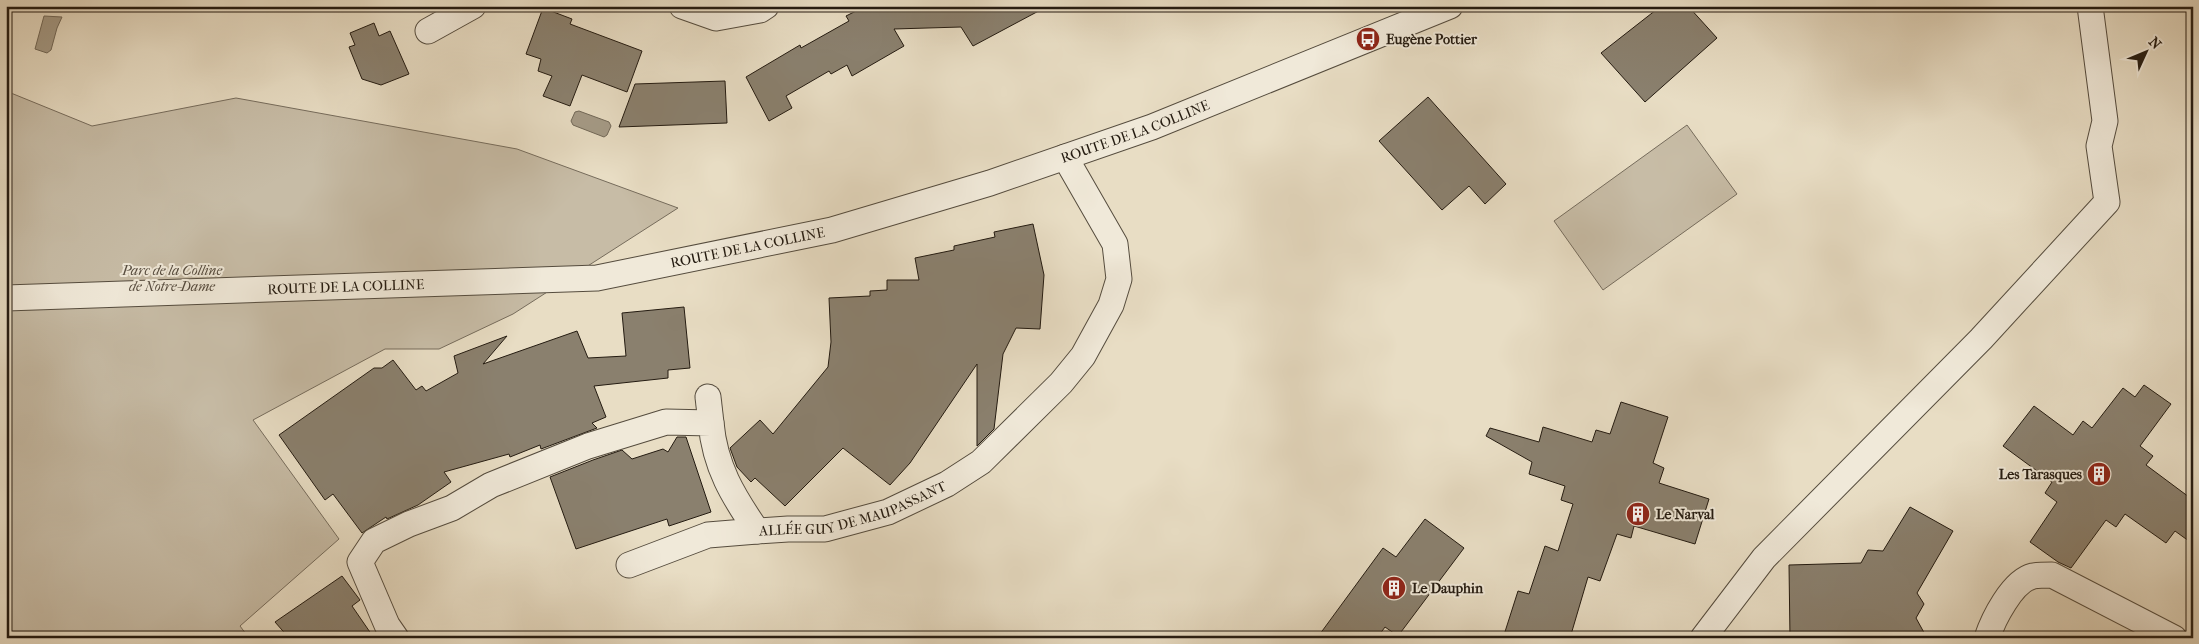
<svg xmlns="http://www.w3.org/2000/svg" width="2199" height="644" viewBox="0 0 2199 644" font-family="'IM FELL French Canon',serif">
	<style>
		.green { fill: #c7bca6; stroke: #766c5c }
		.water { fill: #a59b87; stroke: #716858 }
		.building { fill: #8a806e; stroke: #241b11 }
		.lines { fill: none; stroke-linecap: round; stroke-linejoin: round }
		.street-casing { stroke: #554c3e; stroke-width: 27 }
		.street { stroke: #f0e9d9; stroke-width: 25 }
		.labels { text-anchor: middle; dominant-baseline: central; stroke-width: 4; stroke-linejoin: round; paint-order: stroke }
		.poi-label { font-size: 14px; font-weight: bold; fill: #241b11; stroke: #f0e9d9; text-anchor: start }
		.street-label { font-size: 14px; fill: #241b11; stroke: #f0e9d9 }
		.park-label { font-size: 14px; font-style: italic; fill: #554b3e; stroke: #f0e9d9 }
	</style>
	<rect width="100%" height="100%" fill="#e8ddc4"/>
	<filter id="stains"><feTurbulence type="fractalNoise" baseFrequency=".004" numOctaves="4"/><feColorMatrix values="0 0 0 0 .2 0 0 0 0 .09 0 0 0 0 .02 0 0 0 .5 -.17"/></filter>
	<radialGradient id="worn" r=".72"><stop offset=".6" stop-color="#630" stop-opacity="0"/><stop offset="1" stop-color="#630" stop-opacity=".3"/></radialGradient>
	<g class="green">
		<path d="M 6,91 L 92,126 L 236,98 L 517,149 L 678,208 L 513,314 L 439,349 L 385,349 L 253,420 L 339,539 L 240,626 L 249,638 L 6,638 Z"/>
		<path d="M 1687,125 L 1737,194 L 1603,290 L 1554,221 Z"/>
	</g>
	<g class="water">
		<path d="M 44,16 L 62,17 L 57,28 L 51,50 L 47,53 L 35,49 Z"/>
		<path d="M 579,111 L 609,122 L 611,126 L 607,135 L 604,137 L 573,125 L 571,121 L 575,112 Z"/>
	</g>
	<g class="building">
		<path d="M 866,6 L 1048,6 L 973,46 L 961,27 L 894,29 L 904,46 L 852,76 L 847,65 L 831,74 L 829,71 L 786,96 L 792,108 L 769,121 L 746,77 L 800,45 L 801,48 L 849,21 L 846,16 Z"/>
		<path d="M 1661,6 L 1688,6 L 1717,38 L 1645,102 L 1601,53 Z"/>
		<path d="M 543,8 L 572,19 L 570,24 L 642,51 L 627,92 L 582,75 L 570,106 L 543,96 L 552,76 L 538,71 L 541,59 L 526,54 Z"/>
		<path d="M 374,23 L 379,36 L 390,31 L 409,74 L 381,85 L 362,79 L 349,47 L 355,45 L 350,33 Z"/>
		<path d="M 725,81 L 727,123 L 619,127 L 635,84 Z"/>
		<path d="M 1428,97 L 1506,184 L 1485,204 L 1469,186 L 1442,210 L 1379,141 Z"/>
		<path d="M 1033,224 L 1044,275 L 1040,329 L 1016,328 L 1003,354 L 994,429 L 977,446 L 977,364 L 910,463 L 890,485 L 843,448 L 785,506 L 755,478 L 751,482 L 737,467 L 730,448 L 760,420 L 773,434 L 828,367 L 831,342 L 829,298 L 870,296 L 870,291 L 887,290 L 887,280 L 919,280 L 915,258 L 954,250 L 954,246 L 995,237 L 994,232 Z"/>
		<path d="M 684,307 L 690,368 L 668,370 L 668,378 L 594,386 L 606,417 L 592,423 L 597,428 L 541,449 L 540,445 L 510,457 L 509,454 L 444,472 L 451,482 L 418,505 L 387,519 L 386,517 L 362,533 L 333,494 L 325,500 L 279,435 L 374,368 L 382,368 L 393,360 L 416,390 L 422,386 L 426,391 L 458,373 L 454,356 L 507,336 L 483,364 L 577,331 L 588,358 L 626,356 L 622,313 Z"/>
		<path d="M 2144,385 L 2171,404 L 2140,446 L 2153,456 L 2146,465 L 2193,500 L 2193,544 L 2175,531 L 2166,543 L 2125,514 L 2116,527 L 2106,520 L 2071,568 L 2058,562 L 2030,542 L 2057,502 L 2045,493 L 2052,482 L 2003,446 L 2034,406 L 2073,435 L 2083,421 L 2092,428 L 2123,388 L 2135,397 Z"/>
		<path d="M 1621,402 L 1668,417 L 1653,463 L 1664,468 L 1659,483 L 1709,499 L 1695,544 L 1634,526 L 1631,538 L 1617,534 L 1600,581 L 1588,577 L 1570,638 L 1503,638 L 1518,591 L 1529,594 L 1545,546 L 1558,551 L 1573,504 L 1561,500 L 1565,486 L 1529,474 L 1532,462 L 1486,436 L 1490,428 L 1539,442 L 1543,427 L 1592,442 L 1596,430 L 1610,434 Z"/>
		<path d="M 677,437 L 686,437 L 711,512 L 669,526 L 667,519 L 576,549 L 550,477 L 593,460 L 622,450 L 632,459 L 663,449 L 668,452 Z"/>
		<path d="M 1910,507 L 1953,531 L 1917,593 L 1924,604 L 1916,618 L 1927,638 L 1790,638 L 1789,565 L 1861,563 L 1868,550 L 1883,551 Z"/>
		<path d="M 1425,519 L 1464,548 L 1398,636 L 1385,627 L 1377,638 L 1317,638 L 1383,548 L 1396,557 Z"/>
		<path d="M 342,576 L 360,600 L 352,606 L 374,638 L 289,638 L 275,622 Z"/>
	</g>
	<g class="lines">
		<g class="street-casing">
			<g id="street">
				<path d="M 682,6 L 716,18 L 760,10 L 766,6"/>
				<path d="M 428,31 L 473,6"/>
				<path id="s1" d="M 6,298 L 597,278 L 832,230 L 990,183 L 1152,127 L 1450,6"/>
				<path d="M 708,397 L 711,423"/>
				<path d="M 629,565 L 708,535 L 757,531"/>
				<path id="s2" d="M 396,638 L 387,625 L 360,562 L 374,541 L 409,524 L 452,508 L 491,485 L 588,446 L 666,422 L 711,423 C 715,467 733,496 757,531 L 788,529 L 825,529 L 888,512 L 947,484 L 981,462 L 1061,383 L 1083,356 L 1111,305 L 1119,279 L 1115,244 L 1065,157"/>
				<path d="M 1703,638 L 1764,558 L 1981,339 L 2107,202 L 2099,146 L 2105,121 L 2090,6"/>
				<path d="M 1987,638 C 1993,620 2012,581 2033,576 C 2039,575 2046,575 2052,575 L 2174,638"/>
			</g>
		</g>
		<use href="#street" class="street"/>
	</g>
	<defs>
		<g id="bus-disc" transform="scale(1.25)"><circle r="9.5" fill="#8f2418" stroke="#f0e9d9"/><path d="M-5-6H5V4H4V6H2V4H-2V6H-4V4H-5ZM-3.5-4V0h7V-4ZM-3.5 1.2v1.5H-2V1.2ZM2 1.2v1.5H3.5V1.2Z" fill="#fff"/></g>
		<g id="building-disc" transform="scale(1.25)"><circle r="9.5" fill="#8f2418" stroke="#f0e9d9"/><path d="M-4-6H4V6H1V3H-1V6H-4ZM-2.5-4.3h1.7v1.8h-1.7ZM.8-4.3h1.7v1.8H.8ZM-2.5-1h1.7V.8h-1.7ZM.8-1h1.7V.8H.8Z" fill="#fff"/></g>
	</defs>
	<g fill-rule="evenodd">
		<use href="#bus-disc" x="1368" y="39"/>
		<use href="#building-disc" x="2099" y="474"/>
		<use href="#building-disc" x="1638" y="514"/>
		<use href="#building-disc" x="1394" y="588"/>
	</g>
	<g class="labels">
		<g class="poi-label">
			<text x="1386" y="39">Eugène Pottier</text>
			<text x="2082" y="474" text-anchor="end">Les Tarasques</text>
			<text x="1656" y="514">Le Narval</text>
			<text x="1412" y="588">Le Dauphin</text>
		</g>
		<g class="street-label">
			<text stroke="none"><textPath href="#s1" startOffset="1150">ROUTE DE LA COLLINE</textPath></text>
			<text stroke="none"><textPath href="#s1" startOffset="745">ROUTE DE LA COLLINE</textPath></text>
			<text stroke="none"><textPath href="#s1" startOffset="340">ROUTE DE LA COLLINE</textPath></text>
			<text stroke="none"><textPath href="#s2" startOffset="689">ALLÉE GUY DE MAUPASSANT</textPath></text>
		</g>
		<g class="park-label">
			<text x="172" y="270">Parc de la Colline<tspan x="172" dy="16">de Notre-Dame</tspan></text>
		</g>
	</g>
	<rect width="2199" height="644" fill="none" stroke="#e8ddc4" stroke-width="25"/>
	<rect x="8" y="8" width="2184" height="629" fill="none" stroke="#241b11" stroke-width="2.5"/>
	<rect x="12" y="12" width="2174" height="619" fill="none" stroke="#241b11"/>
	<g transform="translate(2146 52) rotate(46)" stroke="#f0e9d9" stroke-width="4" paint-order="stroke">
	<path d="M0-4L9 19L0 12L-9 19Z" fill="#241b11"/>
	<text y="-8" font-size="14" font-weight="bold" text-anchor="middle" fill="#241b11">N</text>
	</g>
	<rect width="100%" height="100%" filter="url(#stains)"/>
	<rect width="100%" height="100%" fill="url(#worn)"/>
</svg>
